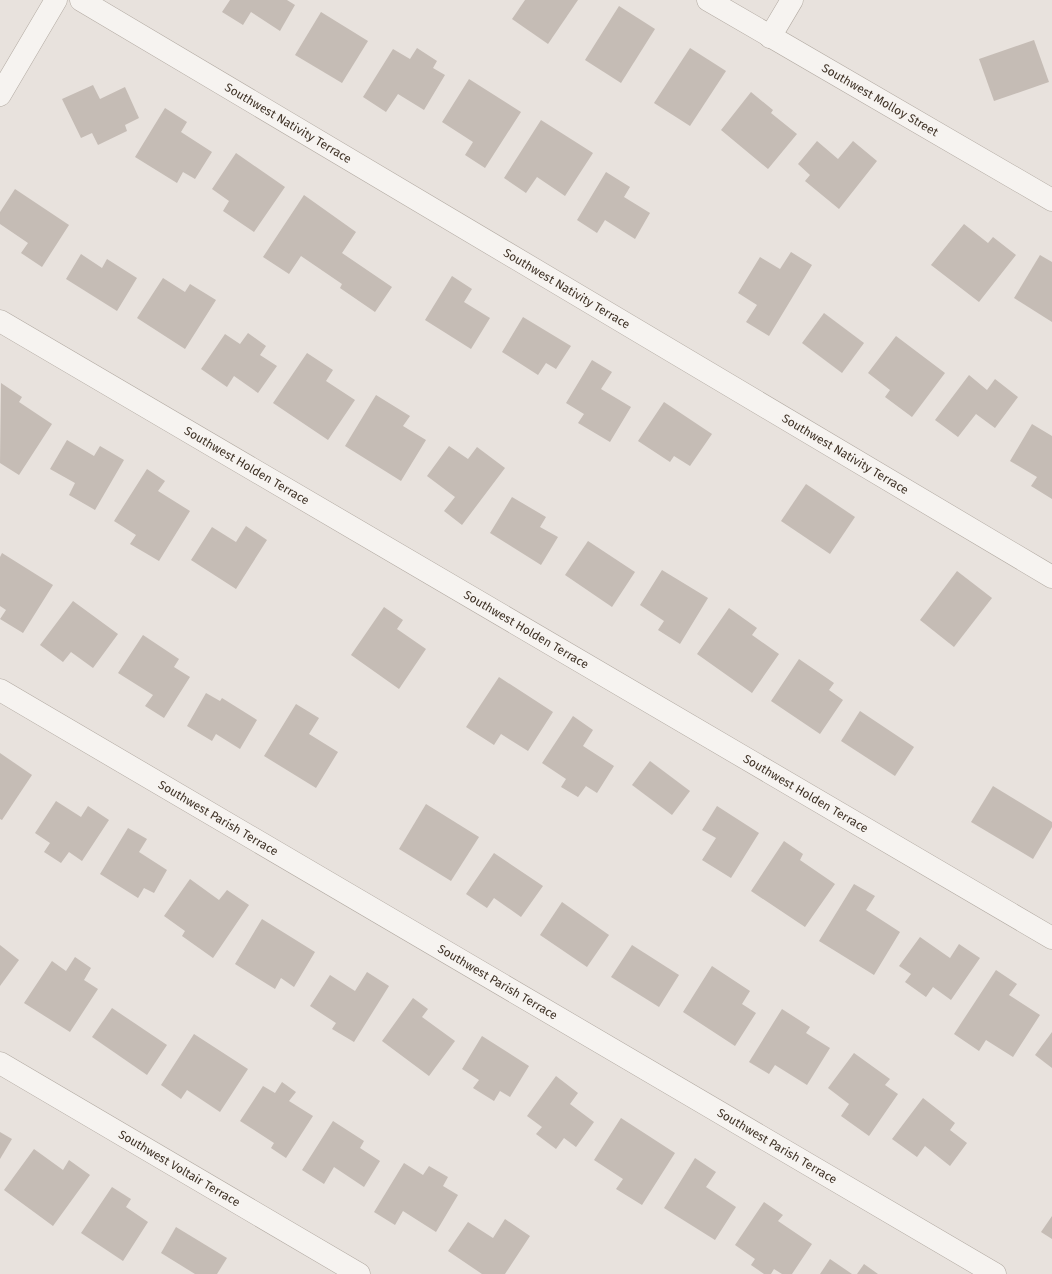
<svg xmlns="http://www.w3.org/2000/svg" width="1052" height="1274" viewBox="0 0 1052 1274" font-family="'Fira Sans',sans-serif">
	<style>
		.building { fill: #c5bcb5 }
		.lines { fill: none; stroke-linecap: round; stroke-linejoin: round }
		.minor-casing { stroke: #b2aaa2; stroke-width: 23 }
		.minor { stroke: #f6f3f0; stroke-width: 22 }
		.labels { text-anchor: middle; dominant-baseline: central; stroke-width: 3.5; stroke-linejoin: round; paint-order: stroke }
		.street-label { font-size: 12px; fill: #3f3226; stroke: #f5f1ed }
	</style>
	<rect width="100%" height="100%" fill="#e8e2dd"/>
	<g class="building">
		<path d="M 230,0 L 287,0 L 295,5 L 280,31 L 251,12 L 243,25 L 222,12 Z"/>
		<path d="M 525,0 L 578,0 L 548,44 L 512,19 Z"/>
		<path d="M 619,6 L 655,29 L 621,83 L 585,60 Z"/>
		<path d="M 321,12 L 368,41 L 342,83 L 295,55 Z"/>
		<path d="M 1034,40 L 1049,82 L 994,101 L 979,59 Z"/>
		<path d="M 417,48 L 437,61 L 433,68 L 445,75 L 424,110 L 398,94 L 386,112 L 363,97 L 393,49 L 410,59 Z"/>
		<path d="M 690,48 L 726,71 L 690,126 L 654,103 Z"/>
		<path d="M 469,79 L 521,112 L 485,168 L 465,155 L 473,142 L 442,122 Z"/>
		<path d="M 93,85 L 100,99 L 125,87 L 139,118 L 125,125 L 127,131 L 98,145 L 92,133 L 81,138 L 62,99 Z"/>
		<path d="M 751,92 L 773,110 L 771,113 L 797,134 L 768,169 L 721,130 Z"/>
		<path d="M 165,108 L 187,122 L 181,132 L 212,152 L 195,179 L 183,172 L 177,183 L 135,157 Z"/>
		<path d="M 541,120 L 593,153 L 565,196 L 537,177 L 526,193 L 504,178 Z"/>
		<path d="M 817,141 L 838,159 L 853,141 L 877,161 L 839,209 L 805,181 L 810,175 L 798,164 Z"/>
		<path d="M 236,153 L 285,187 L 254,232 L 223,211 L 229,201 L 212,189 Z"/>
		<path d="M 606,172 L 630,187 L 624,197 L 650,213 L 635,239 L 605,220 L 597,233 L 577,220 Z"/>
		<path d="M 15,189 L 69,225 L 42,267 L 21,253 L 28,243 L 0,224 L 0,212 Z"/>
		<path d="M 304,195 L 356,232 L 342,253 L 392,287 L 375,312 L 340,288 L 342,284 L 301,256 L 289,274 L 263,257 Z"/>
		<path d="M 964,224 L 988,243 L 993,237 L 1016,255 L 979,302 L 931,265 Z"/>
		<path d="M 791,252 L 812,265 L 769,336 L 746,322 L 757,305 L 738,293 L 760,257 L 780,269 Z"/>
		<path d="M 81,254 L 102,268 L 107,259 L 137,278 L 117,311 L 66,279 Z"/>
		<path d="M 1040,255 L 1052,262 L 1052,322 L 1014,298 Z"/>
		<path d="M 452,276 L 472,289 L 464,302 L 490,318 L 471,349 L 425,320 Z"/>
		<path d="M 163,278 L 185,292 L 190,284 L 216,300 L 185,349 L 137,318 Z"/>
		<path d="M 824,313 L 864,343 L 842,373 L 802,343 Z"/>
		<path d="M 523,317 L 571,346 L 556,369 L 546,363 L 538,375 L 502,352 Z"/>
		<path d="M 248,333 L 266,346 L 260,355 L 277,366 L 258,393 L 234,376 L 227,387 L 201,369 L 225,334 L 240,344 Z"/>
		<path d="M 896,336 L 945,373 L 912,417 L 885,397 L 890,390 L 868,373 Z"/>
		<path d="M 307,353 L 333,370 L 326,381 L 355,400 L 328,440 L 273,403 Z"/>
		<path d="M 592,360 L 612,372 L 601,389 L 631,407 L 610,442 L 578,423 L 584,414 L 566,403 Z"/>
		<path d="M 969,375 L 987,390 L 995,379 L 1018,397 L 995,428 L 976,414 L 958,437 L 935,420 Z"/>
		<path d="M 1,383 L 22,397 L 19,402 L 52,424 L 19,475 L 0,463 Z"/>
		<path d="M 376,395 L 410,416 L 403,426 L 426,440 L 401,481 L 345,446 Z"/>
		<path d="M 664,402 L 712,434 L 690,466 L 674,456 L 670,462 L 638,441 Z"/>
		<path d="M 1032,424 L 1052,436 L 1052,499 L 1031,486 L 1037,477 L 1010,461 Z"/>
		<path d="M 67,440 L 94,456 L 100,446 L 124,460 L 95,510 L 69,495 L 75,483 L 50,469 Z"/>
		<path d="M 449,446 L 468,459 L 477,447 L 505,468 L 462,525 L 444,511 L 455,497 L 427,476 Z"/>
		<path d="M 147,469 L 165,481 L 158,491 L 190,511 L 159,561 L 130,544 L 136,535 L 114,521 Z"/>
		<path d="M 806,484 L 855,517 L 830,554 L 781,521 Z"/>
		<path d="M 512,497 L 546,517 L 540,527 L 558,537 L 541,565 L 490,533 Z"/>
		<path d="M 246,526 L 267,540 L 236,589 L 191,560 L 212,527 L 236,542 Z"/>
		<path d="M 588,541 L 635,572 L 612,607 L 565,575 Z"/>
		<path d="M 2,553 L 53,585 L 23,633 L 0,619 L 6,610 L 0,606 L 0,557 Z"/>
		<path d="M 662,570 L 708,598 L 680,644 L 658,630 L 664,621 L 640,605 Z"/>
		<path d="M 957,571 L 992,598 L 954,647 L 920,620 Z"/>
		<path d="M 73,601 L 118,634 L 93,668 L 71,652 L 63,662 L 40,645 Z"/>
		<path d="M 384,607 L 403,620 L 397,629 L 426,649 L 399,689 L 351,655 Z"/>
		<path d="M 729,608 L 757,628 L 752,635 L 779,654 L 752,693 L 697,654 Z"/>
		<path d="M 143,635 L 179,659 L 174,667 L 190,677 L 164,718 L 145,706 L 153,695 L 118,673 Z"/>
		<path d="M 799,659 L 834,683 L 829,690 L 843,700 L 820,734 L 771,701 Z"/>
		<path d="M 499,677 L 553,712 L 528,751 L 501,734 L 494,745 L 466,727 Z"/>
		<path d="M 206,693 L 220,701 L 222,698 L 257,720 L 240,749 L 216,734 L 212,741 L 187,726 Z"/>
		<path d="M 296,704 L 319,718 L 309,734 L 338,752 L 316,788 L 264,756 Z"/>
		<path d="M 860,711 L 914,747 L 895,776 L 841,741 Z"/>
		<path d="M 573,716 L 593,730 L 583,746 L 614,766 L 597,793 L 586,786 L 578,797 L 561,787 L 566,779 L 542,763 Z"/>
		<path d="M 0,753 L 32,775 L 2,820 L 0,819 Z"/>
		<path d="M 650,761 L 690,791 L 672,815 L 632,785 Z"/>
		<path d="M 993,786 L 1052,822 L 1052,827 L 1033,859 L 971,822 Z"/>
		<path d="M 56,801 L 81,817 L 88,806 L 109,820 L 82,861 L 69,852 L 61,863 L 44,852 L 50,843 L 35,833 Z"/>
		<path d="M 426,804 L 479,837 L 451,881 L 399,849 Z"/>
		<path d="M 717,806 L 759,833 L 731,878 L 702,860 L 716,838 L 702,830 Z"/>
		<path d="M 128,828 L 147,839 L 139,852 L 167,870 L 154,893 L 144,888 L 138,898 L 100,874 Z"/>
		<path d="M 784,841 L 803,854 L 800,860 L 835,884 L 805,927 L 751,891 Z"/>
		<path d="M 494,853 L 543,886 L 521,917 L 494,898 L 487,908 L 466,894 Z"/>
		<path d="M 190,879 L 219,900 L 227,890 L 249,905 L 213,958 L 182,936 L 185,931 L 164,916 Z"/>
		<path d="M 854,884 L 875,896 L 866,910 L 900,932 L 874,975 L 819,941 Z"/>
		<path d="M 562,902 L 609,935 L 587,967 L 540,935 Z"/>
		<path d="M 262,919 L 315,952 L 294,987 L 281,978 L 275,989 L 235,964 Z"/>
		<path d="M 920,937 L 950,958 L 959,944 L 980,958 L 951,1000 L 933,987 L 926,997 L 905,982 L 911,974 L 899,966 Z"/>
		<path d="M 0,945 L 19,960 L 0,986 Z"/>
		<path d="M 632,945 L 679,975 L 659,1007 L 611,977 Z"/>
		<path d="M 75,957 L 91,968 L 84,980 L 98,989 L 70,1032 L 24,1003 L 52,961 L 66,971 Z"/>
		<path d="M 712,966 L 750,991 L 742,1004 L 756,1013 L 735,1046 L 683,1012 Z"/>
		<path d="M 996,970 L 1017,984 L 1009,995 L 1040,1015 L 1013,1057 L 986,1040 L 979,1051 L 954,1034 Z"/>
		<path d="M 367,972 L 389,986 L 354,1042 L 332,1029 L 336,1023 L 310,1006 L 330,975 L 355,991 Z"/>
		<path d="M 413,998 L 428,1009 L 422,1017 L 455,1041 L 429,1076 L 382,1041 Z"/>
		<path d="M 112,1008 L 167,1045 L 147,1075 L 92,1037 Z"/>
		<path d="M 782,1009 L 810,1027 L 806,1033 L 830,1048 L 807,1085 L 775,1065 L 769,1074 L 749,1062 Z"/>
		<path d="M 1052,1032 L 1052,1068 L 1035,1055 Z"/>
		<path d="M 194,1034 L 248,1069 L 220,1112 L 187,1090 L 181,1099 L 161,1085 Z"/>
		<path d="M 482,1036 L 529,1066 L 510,1097 L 500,1091 L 494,1101 L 473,1088 L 479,1080 L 462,1069 Z"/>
		<path d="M 854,1053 L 890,1079 L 885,1085 L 898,1094 L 869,1136 L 841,1116 L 849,1104 L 828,1088 Z"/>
		<path d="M 556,1076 L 578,1093 L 570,1104 L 594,1122 L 576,1147 L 564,1138 L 556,1149 L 536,1134 L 542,1127 L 527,1116 Z"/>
		<path d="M 282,1082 L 296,1092 L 289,1101 L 313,1116 L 286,1158 L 271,1148 L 274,1143 L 240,1121 L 263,1086 L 275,1093 Z"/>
		<path d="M 923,1098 L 955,1123 L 950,1130 L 967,1143 L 950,1166 L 925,1146 L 917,1157 L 892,1139 Z"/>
		<path d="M 621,1118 L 675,1153 L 642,1205 L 616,1189 L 623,1179 L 594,1160 Z"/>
		<path d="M 333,1121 L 364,1141 L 360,1148 L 380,1161 L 364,1187 L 334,1167 L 324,1184 L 302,1170 Z"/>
		<path d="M 0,1132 L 12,1139 L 0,1159 Z"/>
		<path d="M 34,1149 L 63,1170 L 69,1160 L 90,1175 L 53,1226 L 4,1190 Z"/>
		<path d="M 695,1158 L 716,1172 L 706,1187 L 736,1207 L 715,1240 L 664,1208 Z"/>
		<path d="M 404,1163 L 423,1175 L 429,1166 L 448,1177 L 443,1186 L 458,1195 L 436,1232 L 403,1211 L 395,1225 L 374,1212 Z"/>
		<path d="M 112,1187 L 131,1199 L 126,1207 L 148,1222 L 123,1261 L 81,1233 Z"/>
		<path d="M 764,1202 L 783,1215 L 778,1221 L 812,1244 L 792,1274 L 782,1274 L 774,1269 L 771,1274 L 764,1274 L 751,1265 L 755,1259 L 735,1245 Z"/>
		<path d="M 1052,1216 L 1052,1239 L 1041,1232 Z"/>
		<path d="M 505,1219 L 530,1236 L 505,1274 L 482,1274 L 448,1251 L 468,1222 L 493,1238 Z"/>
		<path d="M 176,1227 L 227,1258 L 217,1274 L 195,1274 L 161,1253 Z"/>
		<path d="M 830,1259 L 852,1274 L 820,1274 Z"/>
		<path d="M 864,1264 L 878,1274 L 857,1274 Z"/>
	</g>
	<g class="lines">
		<g class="minor-casing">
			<g id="minor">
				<path id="s1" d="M 81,0 L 1052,577"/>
				<path id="s2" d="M 708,0 L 1052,200"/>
				<path d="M 770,37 L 792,0"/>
				<path d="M 0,95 L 56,0"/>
				<path id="s3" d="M 0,321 L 1052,938"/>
				<path id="s4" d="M 0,690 L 995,1274"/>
				<path id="s5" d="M 0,1063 L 359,1274"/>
			</g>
		</g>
		<use href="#minor" class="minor"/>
	</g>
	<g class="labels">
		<g class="street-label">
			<text stroke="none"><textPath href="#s2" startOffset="199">Southwest Molloy Street</textPath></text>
			<text stroke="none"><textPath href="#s1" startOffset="241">Southwest Nativity Terrace</textPath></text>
			<text stroke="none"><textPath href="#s1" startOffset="565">Southwest Nativity Terrace</textPath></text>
			<text stroke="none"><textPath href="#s1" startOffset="889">Southwest Nativity Terrace</textPath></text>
			<text stroke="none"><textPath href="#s3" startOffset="286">Southwest Holden Terrace</textPath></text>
			<text stroke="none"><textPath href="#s3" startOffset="610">Southwest Holden Terrace</textPath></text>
			<text stroke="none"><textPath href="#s3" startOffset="934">Southwest Holden Terrace</textPath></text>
			<text stroke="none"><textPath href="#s4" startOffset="253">Southwest Parish Terrace</textPath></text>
			<text stroke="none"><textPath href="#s4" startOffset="577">Southwest Parish Terrace</textPath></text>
			<text stroke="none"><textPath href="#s4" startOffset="901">Southwest Parish Terrace</textPath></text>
			<text stroke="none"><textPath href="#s5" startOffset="208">Southwest Voltair Terrace</textPath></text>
		</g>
	</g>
</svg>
